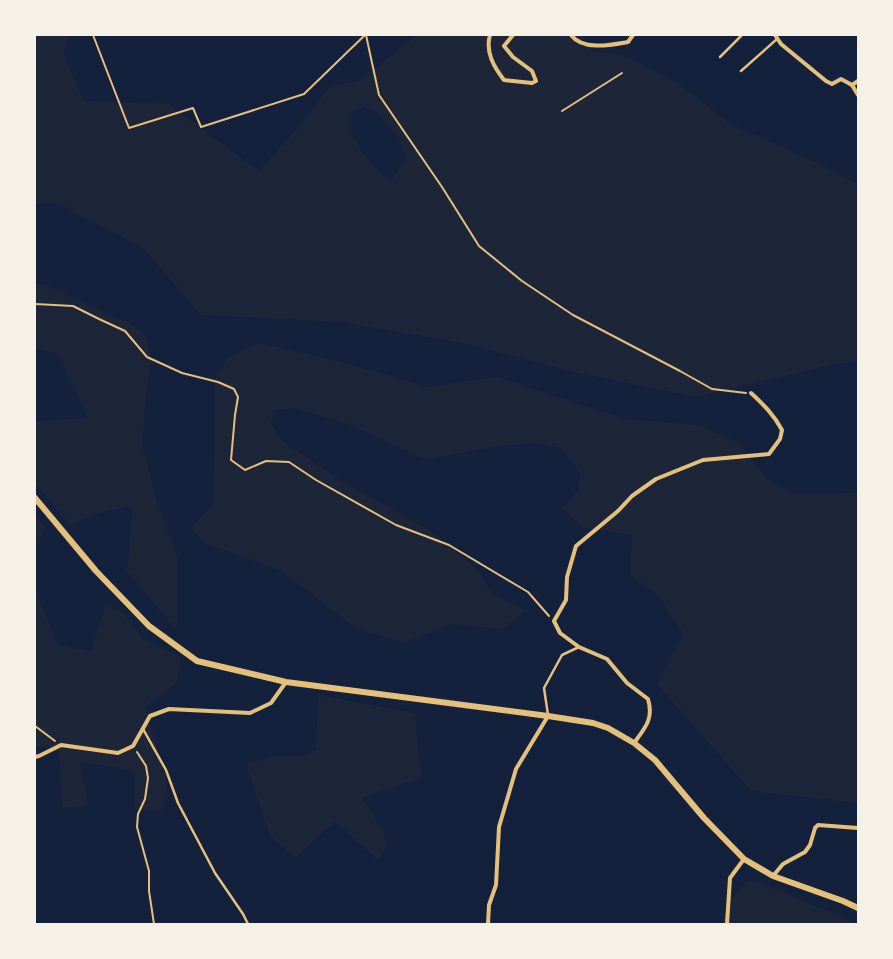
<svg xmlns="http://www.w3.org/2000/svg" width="893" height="959" viewBox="0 0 893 959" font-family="'IBM Plex Serif',serif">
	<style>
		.green { fill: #1d2539; fill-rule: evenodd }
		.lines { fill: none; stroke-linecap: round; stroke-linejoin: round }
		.path { stroke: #e5c07b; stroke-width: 2 }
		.service { stroke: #e5c07b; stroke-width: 2.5 }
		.minor { stroke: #e5c07b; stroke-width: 4 }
		.tertiary { stroke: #e5c07b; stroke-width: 6 }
	</style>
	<rect width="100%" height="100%" fill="#14213d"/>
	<g class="green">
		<path d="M 35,35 L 68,35 L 64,55 L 84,101 L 168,104 L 259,171 L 302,123 L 330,86 L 359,81 L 417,35 L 582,35 L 591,51 L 627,56 L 682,86 L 729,123 L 833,170 L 858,184 L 858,361 L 836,364 L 696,397 L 574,372 L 463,343 L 341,322 L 201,315 L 143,248 L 57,203 L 35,204 ZM 364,107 L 378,113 L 395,133 L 407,158 L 391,181 C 375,171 351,141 348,122 C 348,119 349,116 350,113 Z"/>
		<path d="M 35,284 L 47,285 L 113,317 L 127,322 L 145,334 L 151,358 L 146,398 L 142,444 L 157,502 L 178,558 L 177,631 L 127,571 L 133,506 L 101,512 L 70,525 L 35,483 L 35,421 L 88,418 L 57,353 L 35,349 Z"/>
		<path d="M 257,343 L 309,354 L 375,371 L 425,387 L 498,377 L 624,419 L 698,425 L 740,443 L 765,477 L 792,494 L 858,493 L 858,803 L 751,791 L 657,684 L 683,634 L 658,596 L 630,575 L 632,535 L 585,528 L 577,523 L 563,508 L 579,489 L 580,474 L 561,448 L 536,443 L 492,447 L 445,456 L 425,459 L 345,423 L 294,408 L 275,410 L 271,423 L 281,440 L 346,484 L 428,529 L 475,567 L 494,595 L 526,610 L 503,629 L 449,624 L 405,643 L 355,628 L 282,571 L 204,543 L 191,528 L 213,504 L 215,405 L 214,381 L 227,358 Z"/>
		<path d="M 35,515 L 45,528 L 35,549 Z"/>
		<path d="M 35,589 L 58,645 L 91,651 L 106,604 L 123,612 L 140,636 L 181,657 L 177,683 L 145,707 L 167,782 L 163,810 L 134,811 L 135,773 L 120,768 L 80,762 L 88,806 L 62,808 L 59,747 L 35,747 Z"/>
		<path d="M 318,695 L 415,713 L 421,778 L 362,798 L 384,833 L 387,847 L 378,860 L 335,822 L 295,858 L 270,836 L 246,764 L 272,756 L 303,756 L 316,750 Z"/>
		<path d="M 746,882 L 759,882 L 858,924 L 723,924 L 729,901 Z"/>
	</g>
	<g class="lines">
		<g class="path">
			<path d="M 93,35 L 129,128 L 193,108 L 201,127 L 304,94 L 365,35"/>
			<path d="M 366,35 L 379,95 L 442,187 L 479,246 L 522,281 L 573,315 L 680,371 L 712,389 L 746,393"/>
			<path d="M 562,111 L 622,73"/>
			<path d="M 35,304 L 73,306 L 99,319 L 125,331 L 147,357 L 182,373 L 218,382 L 234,389 L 238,397 L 235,415 L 231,460 L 245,470 L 266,461 L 289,462 L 316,480 L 396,525 L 449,545 L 528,592 L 549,616"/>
			<path d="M 35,726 L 55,741"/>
			<path d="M 137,752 L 146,766 L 148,778 L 145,799 L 138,814 L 137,827 L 149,871 L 149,891 L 154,924"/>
		</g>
		<g class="service">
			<path d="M 720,57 L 742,35"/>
			<path d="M 741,71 L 777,39"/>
			<path d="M 548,715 L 544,688 L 562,655 L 579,647"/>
			<path d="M 143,729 L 166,770 L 178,803 L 215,873 L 243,914 L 248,924"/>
		</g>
		<g class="minor">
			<path d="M 490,35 C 485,52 494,67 504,80 L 532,83 L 536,81 L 532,71 L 513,57 L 504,46 L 513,35"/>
			<path d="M 571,35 C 583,51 611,45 628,42 L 633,35"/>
			<path d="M 775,35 L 781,44 L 826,81 L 832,84 L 841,79 L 852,85 L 858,81"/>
			<path d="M 852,85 L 858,95"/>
			<path d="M 634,743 C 645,728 654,719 648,699 L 627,683 L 607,659 L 579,647 L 560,633 L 554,621 L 566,600 L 567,577 L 576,546 L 618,511 L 632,496 L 656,479 L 703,460 L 769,454 L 780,439 L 782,430 C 774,415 764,405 751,393"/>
			<path d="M 35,757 L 39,756 L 61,745 L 118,753 L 133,746 L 150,716 L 169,709 L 250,713 L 271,703 L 286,682"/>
			<path d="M 773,876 L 783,864 L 805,852 L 810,845 L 815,828 L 818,825 L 858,828"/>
			<path d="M 488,924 L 489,905 L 496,885 L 499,827 L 516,769 L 548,716"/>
			<path d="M 727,924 L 730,878 L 744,859"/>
		</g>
		<path class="tertiary" d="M 35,498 L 96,571 L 149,626 L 197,661 L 286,682 L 548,716 L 593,723 L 608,728 L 634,743 L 655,760 L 704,818 L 744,859 L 773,876 L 843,901 L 858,908"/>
	</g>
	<rect width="893" height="959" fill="none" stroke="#f6f1e7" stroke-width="72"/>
</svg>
